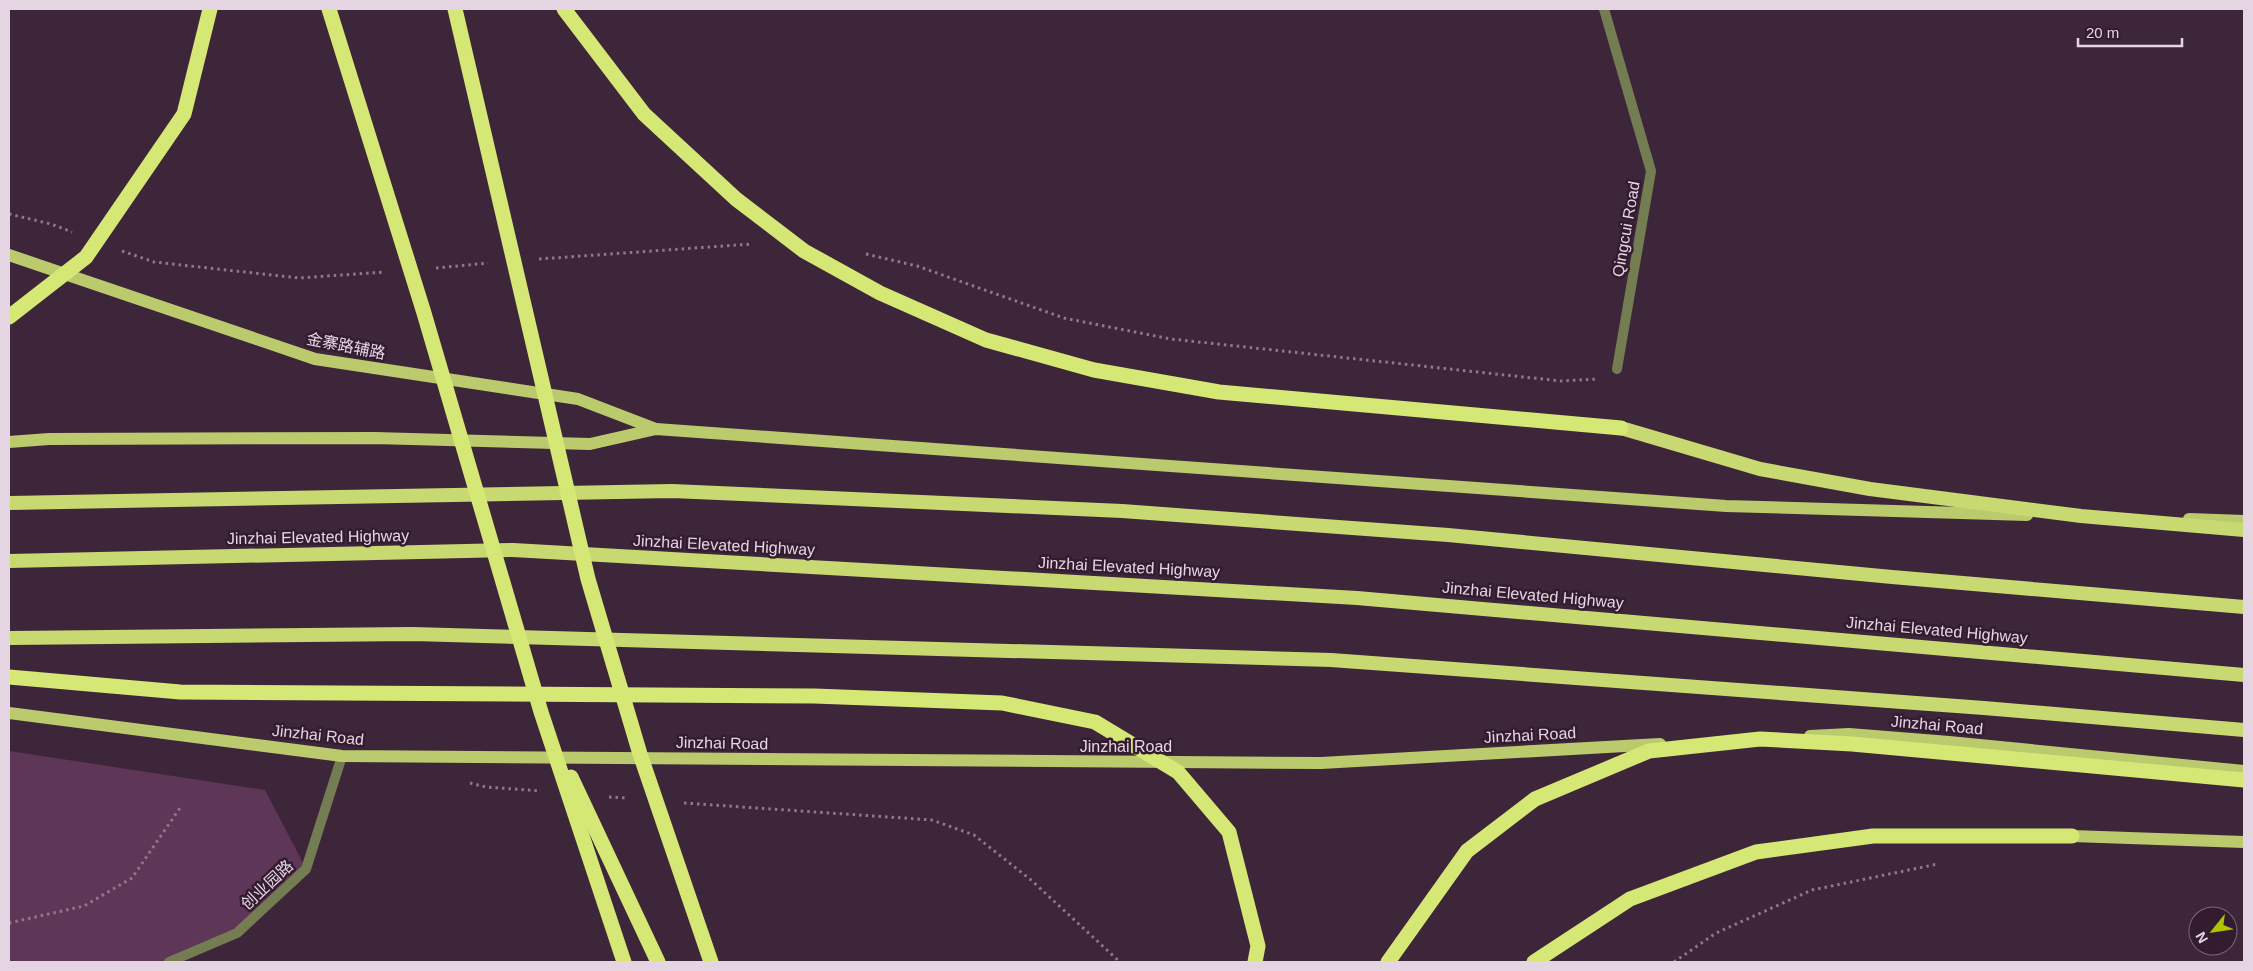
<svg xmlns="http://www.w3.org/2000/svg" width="2253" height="971" viewBox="0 0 2253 971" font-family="Helvetica,'Noto Sans SC',sans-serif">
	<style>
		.green { fill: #5e3758 }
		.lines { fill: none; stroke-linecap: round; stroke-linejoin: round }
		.path { stroke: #8d798a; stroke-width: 3; stroke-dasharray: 2.5 4; stroke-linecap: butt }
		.tertiary { stroke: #747d51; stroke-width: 10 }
		.primary { stroke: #baca6d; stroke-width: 12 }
		.trunk { stroke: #c8d972; stroke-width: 14 }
		.motorway { stroke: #d5e876; stroke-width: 15 }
		.labels { text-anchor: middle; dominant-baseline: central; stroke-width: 5; stroke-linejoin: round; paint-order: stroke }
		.street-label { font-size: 16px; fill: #e5d5e2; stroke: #331c30 }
	</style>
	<rect width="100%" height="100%" fill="#3e263a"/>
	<path class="green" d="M 9,751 L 265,790 L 306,869 L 237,933 L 169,962 L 9,962 Z"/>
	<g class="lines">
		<g class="path">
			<path d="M 9,214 L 51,224 L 72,232"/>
			<path d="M 122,251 L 154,262 L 299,278 L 385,272"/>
			<path d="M 866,254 L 917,266 L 1064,318 L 1171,339 L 1561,381 L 1598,379"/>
			<path d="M 539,259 L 752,244"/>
			<path d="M 436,268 L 488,263"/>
			<path d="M 470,783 L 486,787 L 541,791"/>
			<path d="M 609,797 L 628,798"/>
			<path d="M 684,803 L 932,820 L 974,835 L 1031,880 L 1120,962"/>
			<path d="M 9,923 L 84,906 L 132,878 L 182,805"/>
			<path d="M 1674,962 L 1716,933 L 1812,890 L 1938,864"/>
		</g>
		<g class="tertiary">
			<path d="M 1604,9 L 1651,171 L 1617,369"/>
			<path d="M 169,962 L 237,933 L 306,869 L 342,756"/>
		</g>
		<g class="primary">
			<path d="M 9,255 L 315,359 L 578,399 L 656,429"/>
			<path d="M 9,442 L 49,439 L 375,438 L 590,444 L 656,429 L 1726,506 L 2027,515"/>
			<path d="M 2189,519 L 2244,521"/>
			<path d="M 9,713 L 342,756 L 1321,763 L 1660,744"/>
			<path d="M 1810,736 L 1849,734 L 1949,742 L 2244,771"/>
			<path d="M 2072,836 L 2244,842"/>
		</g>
		<g class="trunk">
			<path d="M 1621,428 L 1760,469 L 1870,489 L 2081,516 L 2244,530"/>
			<path d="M 9,503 L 672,491 L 1122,511 L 1448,535 L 1892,577 L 2244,607"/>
			<path d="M 9,561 L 513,550 L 1357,598 L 2244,675"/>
			<path d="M 9,638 L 413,634 L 1331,660 L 1984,708 L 2244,730"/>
		</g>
		<g class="motorway">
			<path d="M 329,9 L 424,313 L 541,712 L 624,962"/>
			<path d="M 455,9 L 588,579 L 640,754 L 711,962"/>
			<path d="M 564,9 L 644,114 L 736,199 L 804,251 L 880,293 L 986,340 L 1094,370 L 1219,392 L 1621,428"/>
			<path d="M 9,317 L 86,257 L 184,114 L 210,9"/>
			<path d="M 9,677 L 180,692 L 814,696 L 1002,703 L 1095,722 L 1178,772 L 1229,832 L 1258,946 L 1255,962"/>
			<path d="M 571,777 L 658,962"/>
			<path d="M 1388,962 L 1467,851 L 1535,799 L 1649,751 L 1760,739 L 1852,744 L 2244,780"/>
			<path d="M 1534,962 L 1630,899 L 1756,852 L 1873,836 L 2072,836"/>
		</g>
	</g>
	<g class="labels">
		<g class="street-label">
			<text transform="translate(1626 229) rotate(-80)">Qingcui Road</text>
			<text transform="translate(346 346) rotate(11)">金寨路辅路</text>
			<text transform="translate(318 537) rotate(-1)">Jinzhai Elevated Highway</text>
			<text transform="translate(724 545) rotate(3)">Jinzhai Elevated Highway</text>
			<text transform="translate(1129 567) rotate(3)">Jinzhai Elevated Highway</text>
			<text transform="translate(1533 595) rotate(5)">Jinzhai Elevated Highway</text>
			<text transform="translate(1937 630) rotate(5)">Jinzhai Elevated Highway</text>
			<text transform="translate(1937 725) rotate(5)">Jinzhai Road</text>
			<text transform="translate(318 735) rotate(6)">Jinzhai Road</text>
			<text transform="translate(1530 735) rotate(-3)">Jinzhai Road</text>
			<text transform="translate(722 743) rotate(1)">Jinzhai Road</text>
			<text x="1126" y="746">Jinzhai Road</text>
			<text transform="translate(267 885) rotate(-43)">创业园路</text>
		</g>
	</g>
	<rect width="2253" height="971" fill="none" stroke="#e5d5e2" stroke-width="20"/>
	<g transform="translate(2213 931) rotate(240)"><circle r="24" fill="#331c30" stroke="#7a6677"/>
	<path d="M0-4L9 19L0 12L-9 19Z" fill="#b0c502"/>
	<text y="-8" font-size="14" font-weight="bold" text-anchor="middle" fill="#e5d5e2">N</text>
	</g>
	<path d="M2078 38v8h104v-8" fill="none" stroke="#e5d5e2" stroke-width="2.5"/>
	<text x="2086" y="38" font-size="15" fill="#e5d5e2" stroke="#331c30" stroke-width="4" paint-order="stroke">20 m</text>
</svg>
